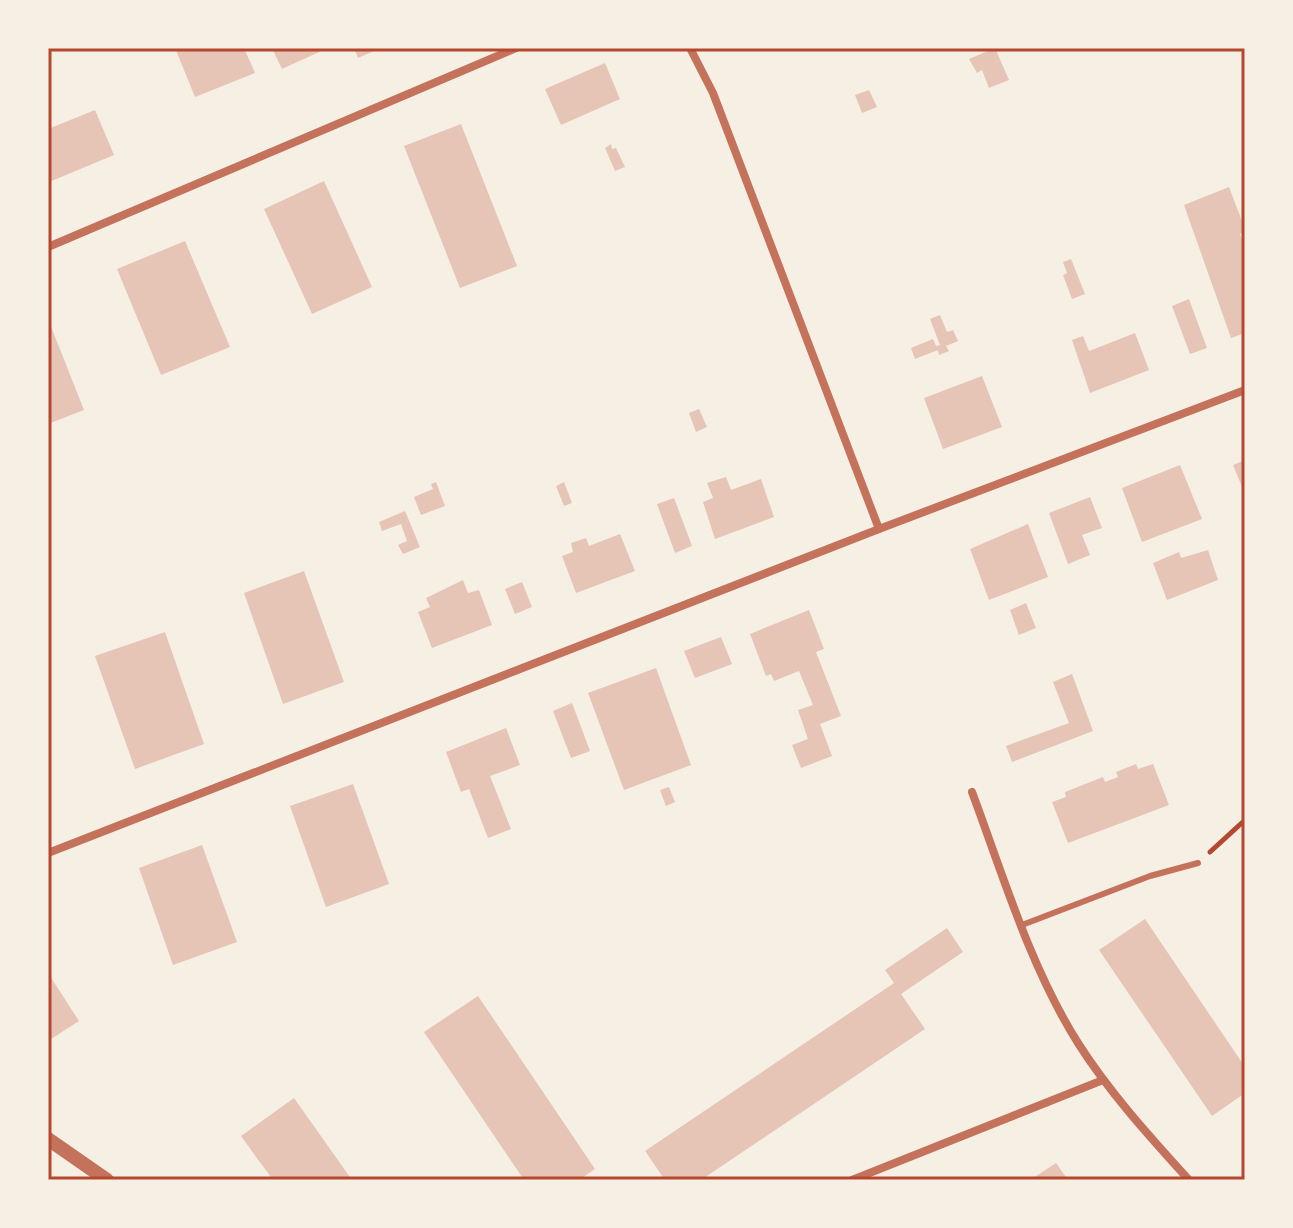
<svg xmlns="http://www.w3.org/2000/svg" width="1293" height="1228" viewBox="0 0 1293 1228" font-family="'Golos Text',sans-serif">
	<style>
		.building { fill: #e6c5b7 }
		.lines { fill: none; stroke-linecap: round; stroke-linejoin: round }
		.path { stroke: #b5482f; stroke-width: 5 }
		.service { stroke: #c5725c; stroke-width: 6 }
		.minor { stroke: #c5725c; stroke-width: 8 }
		.tertiary { stroke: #c5725c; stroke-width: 14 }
		.neatline { fill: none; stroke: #b5482f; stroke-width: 3 }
	</style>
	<rect width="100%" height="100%" fill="#f6efe4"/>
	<g class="building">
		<path d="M 175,48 L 244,48 L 255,73 L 195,97 Z"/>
		<path d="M 272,48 L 328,48 L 282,69 Z"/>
		<path d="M 354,48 L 381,48 L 358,58 Z"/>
		<path d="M 995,48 L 1009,80 L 989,88 L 982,70 L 977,73 L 969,59 Z"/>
		<path d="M 605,63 L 620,99 L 561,125 L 545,89 Z"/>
		<path d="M 869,90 L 877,107 L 862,113 L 855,95 Z"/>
		<path d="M 95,110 L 114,155 L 49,182 L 48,129 Z"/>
		<path d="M 461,124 L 517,266 L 460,288 L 404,146 Z"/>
		<path d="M 611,144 L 612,149 L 616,148 L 625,167 L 615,171 L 605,148 Z"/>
		<path d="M 324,181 L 372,287 L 312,314 L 264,209 Z"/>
		<path d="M 1229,187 L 1245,229 L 1245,232 L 1240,234 L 1245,248 L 1245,333 L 1231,338 L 1184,205 Z"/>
		<path d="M 185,241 L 230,347 L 161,375 L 117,269 Z"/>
		<path d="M 1071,259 L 1085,294 L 1072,299 L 1063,275 L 1067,273 L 1063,262 Z"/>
		<path d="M 1189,299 L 1207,348 L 1190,354 L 1172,306 Z"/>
		<path d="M 940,315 L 947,332 L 953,330 L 958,341 L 946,346 L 949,351 L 939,355 L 938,350 L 915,359 L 911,348 L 933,339 L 936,346 L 940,345 L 930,319 Z"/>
		<path d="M 48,319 L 84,410 L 48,424 Z"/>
		<path d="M 1135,333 L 1149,370 L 1090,393 L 1072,340 L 1083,336 L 1089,351 Z"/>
		<path d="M 982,376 L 1002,427 L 943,449 L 924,398 Z"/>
		<path d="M 699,409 L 707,427 L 696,432 L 689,413 Z"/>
		<path d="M 1245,460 L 1245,494 L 1233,465 Z"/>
		<path d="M 1180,465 L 1202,519 L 1142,542 L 1122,488 Z"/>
		<path d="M 726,477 L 731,490 L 761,479 L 774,517 L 715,539 L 703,502 L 713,498 L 707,483 Z"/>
		<path d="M 436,482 L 445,506 L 421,515 L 414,497 L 433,489 L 431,484 Z"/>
		<path d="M 564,482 L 572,503 L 564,506 L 556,486 Z"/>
		<path d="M 1090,497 L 1102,528 L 1082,535 L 1090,555 L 1068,564 L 1049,513 Z"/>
		<path d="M 674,498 L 692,546 L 675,553 L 657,504 Z"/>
		<path d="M 405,511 L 420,547 L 403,554 L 398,545 L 407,541 L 401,524 L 382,531 L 379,522 Z"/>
		<path d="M 1028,524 L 1048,577 L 989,600 L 970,549 Z"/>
		<path d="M 620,534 L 635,571 L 576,593 L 562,556 L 573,552 L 571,543 L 586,538 L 589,546 Z"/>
		<path d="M 1208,550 L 1218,580 L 1167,600 L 1153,563 L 1179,552 L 1181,558 Z"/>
		<path d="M 304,571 L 344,682 L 283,704 L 244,593 Z"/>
		<path d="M 463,580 L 468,593 L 479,590 L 492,625 L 432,648 L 418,612 L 430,607 L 426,598 Z"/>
		<path d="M 522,582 L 532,607 L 515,614 L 505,589 Z"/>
		<path d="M 1026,603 L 1036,628 L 1019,635 L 1010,610 Z"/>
		<path d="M 809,610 L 824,649 L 816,652 L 841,716 L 820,724 L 832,756 L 801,768 L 792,745 L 808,739 L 798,710 L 813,705 L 799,671 L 774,681 L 771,674 L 766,676 L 750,634 Z"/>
		<path d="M 165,632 L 204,744 L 135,769 L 95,656 Z"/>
		<path d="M 721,637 L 732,664 L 695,678 L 684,651 Z"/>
		<path d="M 656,668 L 691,765 L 624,790 L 588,693 Z"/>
		<path d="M 1072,674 L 1093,731 L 1012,762 L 1006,746 L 1069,723 L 1053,682 Z"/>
		<path d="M 572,703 L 590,751 L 571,758 L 553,711 Z"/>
		<path d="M 506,728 L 520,765 L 490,776 L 511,829 L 488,838 L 469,789 L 461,792 L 446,752 Z"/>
		<path d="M 1136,764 L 1138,769 L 1153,764 L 1169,805 L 1068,843 L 1052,802 L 1066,797 L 1065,792 L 1103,777 L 1105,782 L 1118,777 L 1116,772 Z"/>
		<path d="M 353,784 L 389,884 L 326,907 L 290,806 Z"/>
		<path d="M 669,787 L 675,802 L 666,806 L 660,790 Z"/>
		<path d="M 202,845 L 237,942 L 173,965 L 139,868 Z"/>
		<path d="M 1145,919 L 1245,1067 L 1245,1093 L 1212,1116 L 1099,950 Z"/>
		<path d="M 947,928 L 963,952 L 901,994 L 925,1029 L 701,1180 L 665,1180 L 645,1151 L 894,983 L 885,970 Z"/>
		<path d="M 48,973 L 79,1021 L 48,1041 Z"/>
		<path d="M 478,996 L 595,1169 L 579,1180 L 524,1180 L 424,1032 Z"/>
		<path d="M 294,1098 L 352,1180 L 273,1180 L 241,1136 Z"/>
		<path d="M 1056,1163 L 1068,1180 L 1030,1180 Z"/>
	</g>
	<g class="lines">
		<path class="path" d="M 1210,852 L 1245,820"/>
		<path class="service" d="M 1022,925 L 1150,876 L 1198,863"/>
		<g class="minor">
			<path d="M 690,48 L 713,93 L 879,529"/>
			<path d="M 48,247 L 516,48"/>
			<path d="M 972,792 C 1003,875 1030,967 1078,1043 C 1109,1092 1150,1137 1189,1180"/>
			<path d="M 48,853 L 879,529 L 1245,390"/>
			<path d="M 852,1180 L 1103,1080"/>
		</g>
		<path class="tertiary" d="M 48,1139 L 107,1180"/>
	</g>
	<rect width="1293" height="1228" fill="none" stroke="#f6efe4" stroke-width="100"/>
	<rect x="50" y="50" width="1193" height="1128" class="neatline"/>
</svg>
